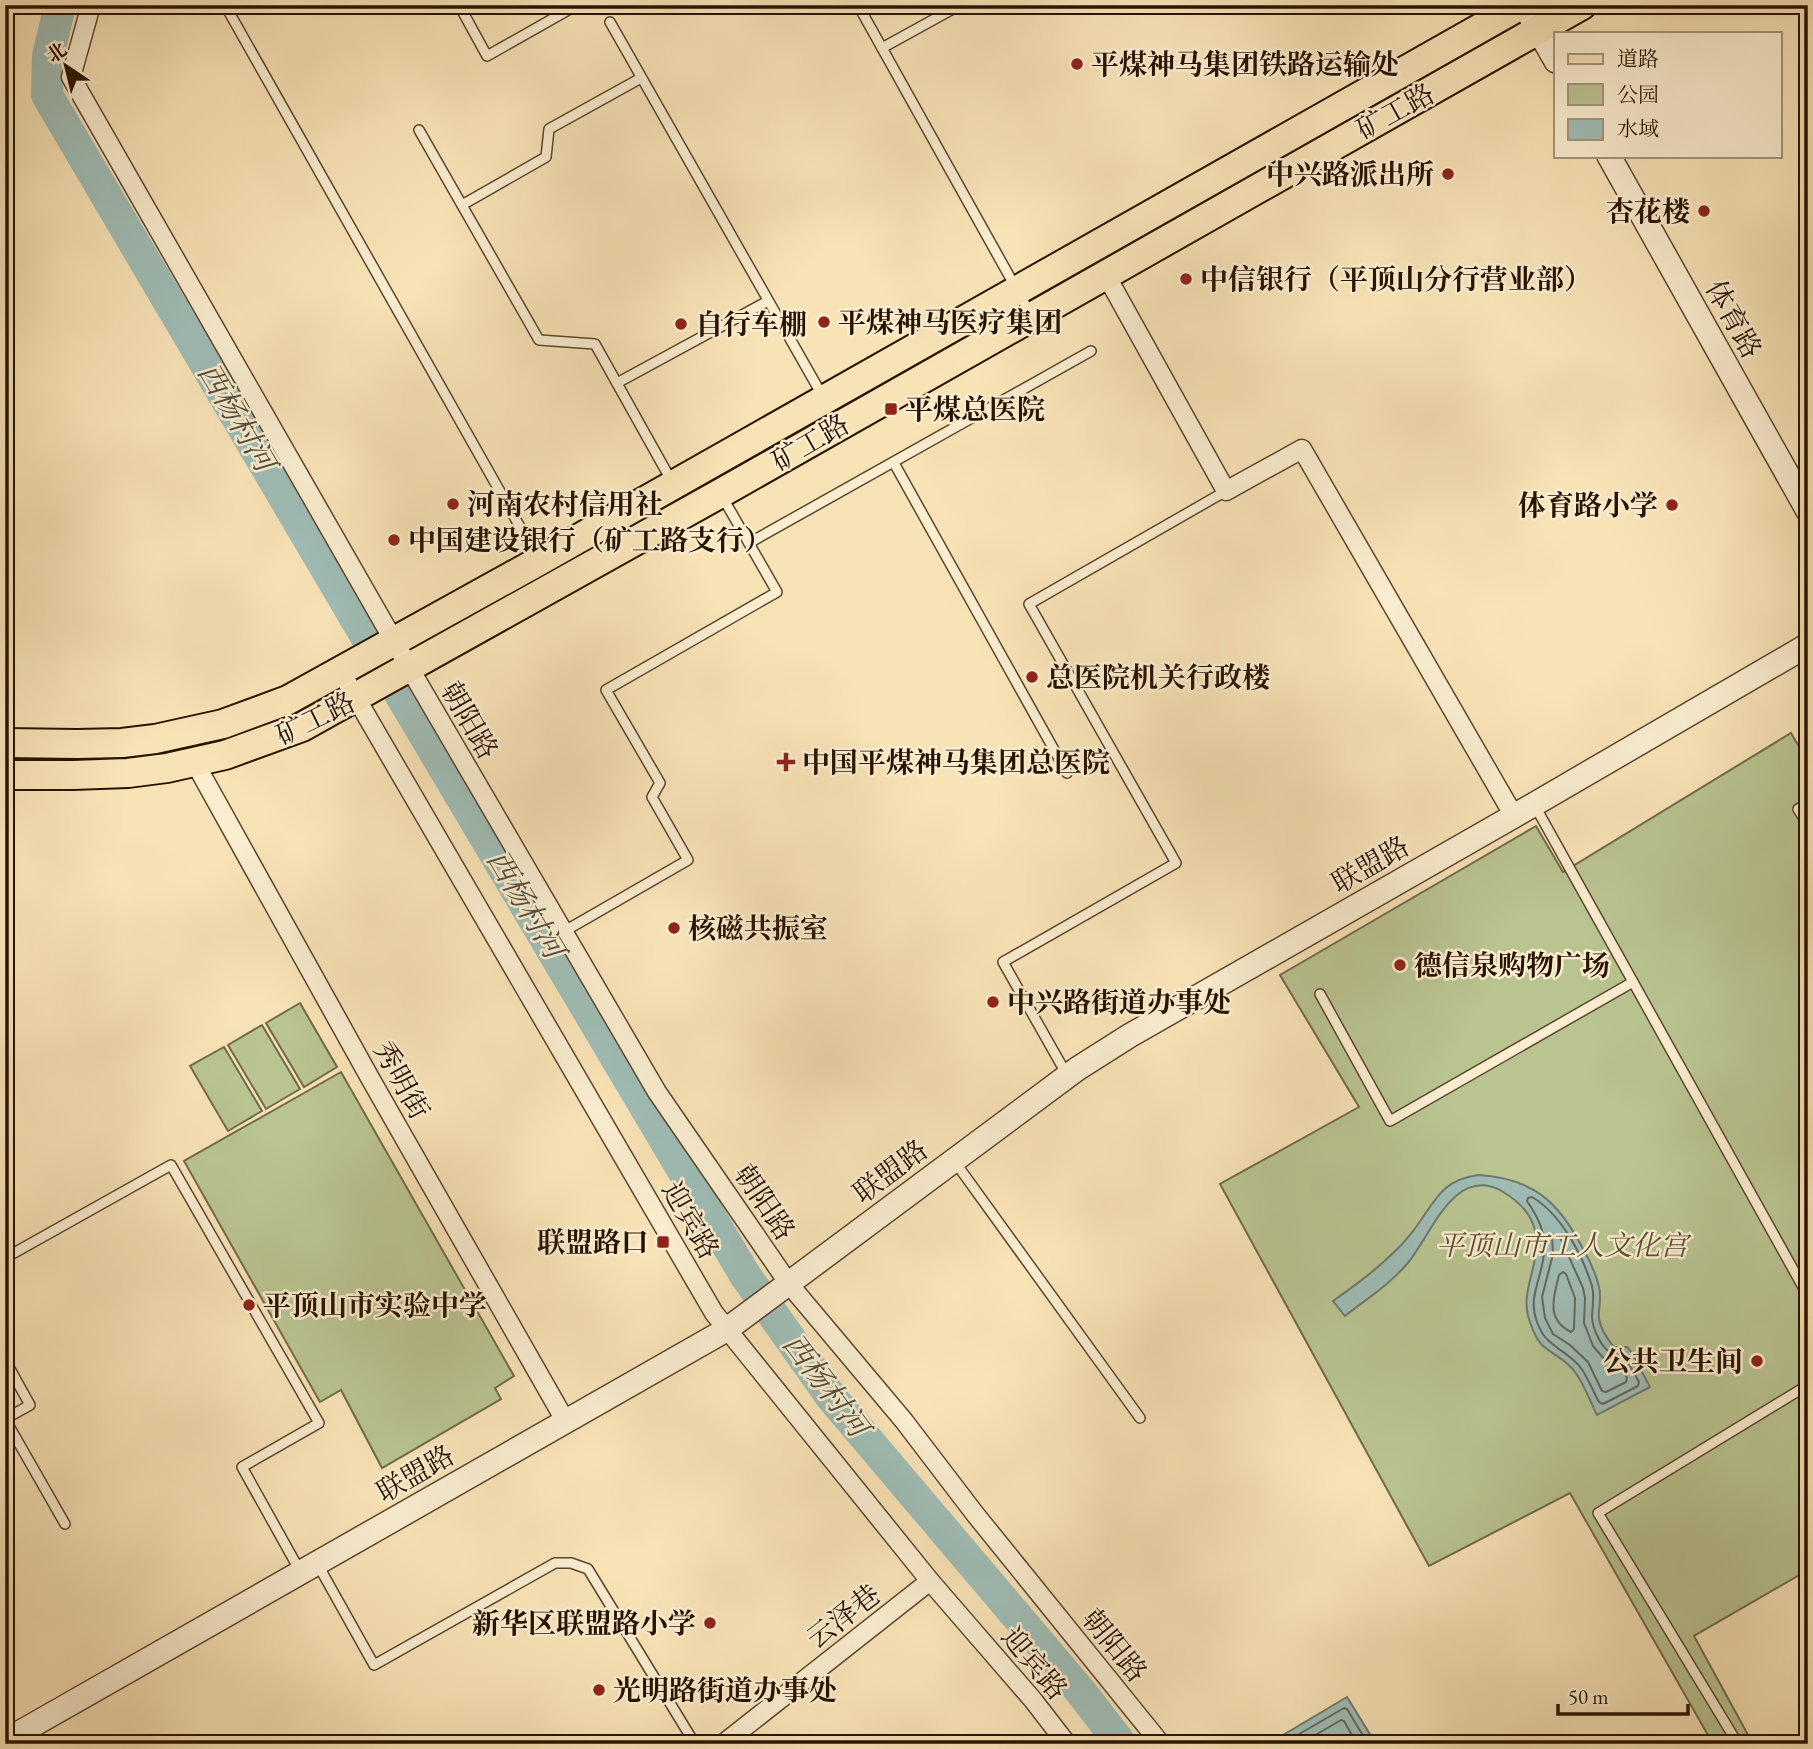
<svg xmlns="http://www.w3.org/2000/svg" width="1813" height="1749" viewBox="0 0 1813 1749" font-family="'EB Garamond','Noto Serif SC',serif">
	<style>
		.green { fill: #b9c491; stroke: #706b49; stroke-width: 2 }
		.water { fill: #9fbdb6; stroke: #6f796e; stroke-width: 2 }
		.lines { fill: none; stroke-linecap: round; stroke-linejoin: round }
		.shore { stroke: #64685c; stroke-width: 2 }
		.river { stroke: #9fbdb6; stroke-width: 32 }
		.service-casing { stroke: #5c462e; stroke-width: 12 }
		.minor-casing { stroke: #5c462e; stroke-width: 21 }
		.tertiary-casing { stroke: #5c462e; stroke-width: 26 }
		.primary-casing { stroke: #281201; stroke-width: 32 }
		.service { stroke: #faedd0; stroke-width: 9 }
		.minor { stroke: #faedd0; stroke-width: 18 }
		.tertiary { stroke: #faedd0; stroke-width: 23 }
		.primary { stroke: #f8e3b7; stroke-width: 28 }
		.poi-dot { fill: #8f2418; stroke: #faedd0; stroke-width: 2.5 }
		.labels { text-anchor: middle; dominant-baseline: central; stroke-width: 5; stroke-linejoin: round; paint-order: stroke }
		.poi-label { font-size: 28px; font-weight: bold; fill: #281201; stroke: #faedd0; text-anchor: start }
		.street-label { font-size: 28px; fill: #281201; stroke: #faedd0 }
		.park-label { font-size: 28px; font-style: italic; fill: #5b5033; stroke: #faedd0 }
		.water-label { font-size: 30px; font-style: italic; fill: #524e40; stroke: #faedd0 }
	</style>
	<rect width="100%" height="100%" fill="#f8e3b7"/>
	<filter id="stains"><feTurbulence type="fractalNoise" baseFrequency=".00286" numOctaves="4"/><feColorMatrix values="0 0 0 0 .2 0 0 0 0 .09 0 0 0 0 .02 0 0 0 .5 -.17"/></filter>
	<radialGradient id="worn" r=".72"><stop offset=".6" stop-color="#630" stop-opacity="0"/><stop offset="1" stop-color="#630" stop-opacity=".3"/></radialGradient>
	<g class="green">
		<path d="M 1791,733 L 1808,762 L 1808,1570 L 1694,1636 L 1753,1744 L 1713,1744 L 1570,1493 L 1429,1566 L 1220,1184 L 1359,1107 L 1280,975 L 1536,826 L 1563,872 Z"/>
		<path d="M 300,1003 L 337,1067 L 304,1087 L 266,1023 Z"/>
		<path d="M 262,1025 L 300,1089 L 266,1109 L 228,1045 Z"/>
		<path d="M 224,1047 L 262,1111 L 228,1131 L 190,1066 Z"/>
		<path d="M 341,1072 L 514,1376 L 495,1388 L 501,1399 L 382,1468 L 341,1390 L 320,1402 L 184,1161 Z"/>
	</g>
	<g class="water">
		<path d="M 1478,1175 C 1532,1178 1558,1201 1582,1247 C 1589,1259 1596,1274 1599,1287 C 1602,1298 1598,1308 1599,1319 C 1601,1329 1608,1340 1614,1347 L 1627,1347 L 1632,1353 L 1650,1387 L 1597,1415 C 1590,1401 1584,1384 1575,1372 C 1567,1360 1553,1355 1542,1345 C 1537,1340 1532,1329 1530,1322 C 1517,1288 1546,1261 1533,1224 C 1527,1208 1514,1198 1500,1190 C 1452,1166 1430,1239 1406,1265 C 1389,1285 1365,1300 1345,1316 L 1333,1301 C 1354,1286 1375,1271 1393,1253 C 1403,1244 1413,1232 1421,1220 C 1438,1195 1445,1180 1478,1175 Z"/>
		<path d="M 1347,1697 L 1376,1744 L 1282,1744 L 1278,1738 Z"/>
	</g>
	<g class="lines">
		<g class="shore">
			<path d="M 1532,1197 C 1561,1214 1582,1254 1592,1286 C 1595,1297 1592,1307 1592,1318 C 1593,1329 1602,1351 1614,1354 C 1617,1355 1621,1354 1624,1355 L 1639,1382 L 1638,1386 L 1603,1404 L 1599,1402 C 1593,1391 1588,1378 1581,1368 C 1572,1356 1558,1350 1548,1340 C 1543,1336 1539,1327 1537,1322 C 1527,1297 1543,1276 1544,1252 C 1546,1233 1538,1217 1527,1201 L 1528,1198 Z"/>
			<path d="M 1555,1234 L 1560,1237 L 1583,1288 L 1585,1298 L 1584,1323 L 1593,1346 L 1605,1360 L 1619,1364 L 1627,1378 L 1626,1382 L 1606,1392 L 1602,1391 L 1588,1362 L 1570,1345 L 1553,1334 L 1545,1318 L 1542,1297 L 1553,1254 L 1552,1237 Z"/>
			<path d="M 1563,1272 L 1566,1274 L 1575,1298 L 1574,1329 L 1571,1332 C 1545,1319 1554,1296 1559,1275 Z"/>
			<path d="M 1287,1744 L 1289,1740 L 1344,1708 L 1347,1709 L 1368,1744"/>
			<path d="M 1300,1744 L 1341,1720 L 1344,1721 L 1357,1744"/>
		</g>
		<path class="river" d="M 60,5 L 48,56 L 47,95 L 384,667 L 745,1275 L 832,1398 L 1081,1692 L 1121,1744"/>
		<g class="service-casing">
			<g id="service">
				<path d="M 225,5 L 537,557"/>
				<path d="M 459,5 L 487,56 L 577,5"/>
				<path d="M 858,5 L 1031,315"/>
				<path d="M 610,22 L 822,395"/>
				<path d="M 882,48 L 960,5"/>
				<path d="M 419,130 L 539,340 L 595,344 L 671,480"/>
				<path d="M 462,205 L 546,157 L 549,129 L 641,78"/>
				<path d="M 617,383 L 768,301"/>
				<path d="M 894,463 L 1067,773"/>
				<path d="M 749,543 L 1091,351"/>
				<path d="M 1808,803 L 1798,809 L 1808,825"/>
				<path d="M 1535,806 L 1808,1296"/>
				<path d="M 563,932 L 688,860 L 652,797 L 660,783 L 606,690 L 777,592 L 723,498"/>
				<path d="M 1320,994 L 1390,1121 L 1633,982"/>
				<path d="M 1067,1075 L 1003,962 L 1176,863 L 1029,604 L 1226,491"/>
				<path d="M 955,1162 L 1140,1418"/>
				<path d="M 5,1258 L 171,1165 L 319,1423 L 242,1467 L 300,1571"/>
				<path d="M 5,1360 L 30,1405 L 5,1419"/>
				<path d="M 5,1419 L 65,1524"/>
				<path d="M 318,1565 L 374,1665 L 555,1563 L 571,1563 L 588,1569 L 695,1744"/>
				<path d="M 1738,1744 L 1598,1513 L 1808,1385"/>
			</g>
		</g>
		<g class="minor-casing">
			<g id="minor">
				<path d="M 91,5 L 71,77 L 410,669 L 657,1092 L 789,1284 L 904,1421 L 975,1514 L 1161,1744"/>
				<path d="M 1106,275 L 1226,491 L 1302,449 L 1514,816"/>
				<path d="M 341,672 L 714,1313 L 930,1581 L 1033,1700 L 1067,1744"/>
				<path d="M 195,763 L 370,1078 L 566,1422"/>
				<path d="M 723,1744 L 930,1581"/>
			</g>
		</g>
		<g class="tertiary-casing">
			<g id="tertiary">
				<path d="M 1524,5 L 1556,61"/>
				<path d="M 1609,156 L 1808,511"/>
				<path d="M 5,1741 L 726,1330 L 1077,1069 L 1129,1036 L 1514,816 L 1808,645"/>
			</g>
		</g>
		<g class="primary-casing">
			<g id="primary">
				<path d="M 5,743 L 77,744 L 122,743 L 155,739 L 223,724 L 288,700 L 539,561 L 1521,5"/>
				<path d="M 5,775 L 73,775 L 128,773 L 167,768 L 225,755 L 302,727 L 721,493 L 1582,5"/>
			</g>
		</g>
		<use href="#service" class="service"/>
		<use href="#minor" class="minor"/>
		<use href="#tertiary" class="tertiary"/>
		<use href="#primary" class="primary"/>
	</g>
	<g class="poi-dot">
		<circle cx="1077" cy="64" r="7"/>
		<circle cx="1448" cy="174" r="7"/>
		<circle cx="1704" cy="211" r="7"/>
		<circle cx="1186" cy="279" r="7"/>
		<circle cx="824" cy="322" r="7"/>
		<circle cx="681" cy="324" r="7"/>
		<rect x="884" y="402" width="14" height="14" rx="3.5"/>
		<circle cx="453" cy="504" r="7"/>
		<circle cx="1672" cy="505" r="7"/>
		<circle cx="394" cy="540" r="7"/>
		<circle cx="1032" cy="677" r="7"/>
		<path d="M782.5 751.5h7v7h7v7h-7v7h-7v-7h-7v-7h7z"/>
		<circle cx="674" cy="928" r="7"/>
		<circle cx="1400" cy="965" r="7"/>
		<circle cx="993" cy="1002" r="7"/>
		<rect x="656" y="1235" width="14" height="14" rx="3.5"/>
		<circle cx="249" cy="1305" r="7"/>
		<circle cx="1757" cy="1361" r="7"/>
		<circle cx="710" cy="1623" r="7"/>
		<circle cx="599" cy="1690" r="7"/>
	</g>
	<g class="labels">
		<g class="poi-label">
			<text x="1091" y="64">平煤神马集团铁路运输处</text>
			<text x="1434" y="174" text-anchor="end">中兴路派出所</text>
			<text x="1690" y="211" text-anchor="end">杏花楼</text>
			<text x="1200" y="279">中信银行（平顶山分行营业部）</text>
			<text x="838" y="322">平煤神马医疗集团</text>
			<text x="695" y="324">自行车棚</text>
			<text x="905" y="409">平煤总医院</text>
			<text x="467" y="504">河南农村信用社</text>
			<text x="1658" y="505" text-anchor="end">体育路小学</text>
			<text x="408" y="540">中国建设银行（矿工路支行）</text>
			<text x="1046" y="677">总医院机关行政楼</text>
			<text x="802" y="762">中国平煤神马集团总医院</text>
			<text x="688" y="928">核磁共振室</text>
			<text x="1414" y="965">德信泉购物广场</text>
			<text x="1007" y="1002">中兴路街道办事处</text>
			<text x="649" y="1242" text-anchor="end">联盟路口</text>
			<text x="263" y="1305">平顶山市实验中学</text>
			<text x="1743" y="1361" text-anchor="end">公共卫生间</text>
			<text x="696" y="1623" text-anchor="end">新华区联盟路小学</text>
			<text x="613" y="1690">光明路街道办事处</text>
		</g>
		<g class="street-label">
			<text transform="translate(1395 111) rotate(-29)">矿工路</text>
			<text transform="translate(1734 319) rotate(61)">体育路</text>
			<text transform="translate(810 442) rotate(-30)">矿工路</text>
			<text transform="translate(315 718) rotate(-26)">矿工路</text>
			<text transform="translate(470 720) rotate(60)">朝阳路</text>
			<text transform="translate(1370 864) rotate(-30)">联盟路</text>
			<text transform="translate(402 1080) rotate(61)">秀明街</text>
			<text transform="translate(890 1171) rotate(-37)">联盟路</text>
			<text transform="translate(765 1202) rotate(56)">朝阳路</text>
			<text transform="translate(691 1220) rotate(60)">迎宾路</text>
			<text transform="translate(415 1473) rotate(-30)">联盟路</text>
			<text transform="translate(843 1616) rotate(-38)">云泽巷</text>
			<text transform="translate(1115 1645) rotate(51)">朝阳路</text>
			<text transform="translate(1035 1663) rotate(50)">迎宾路</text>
		</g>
		<g class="park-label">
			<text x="1562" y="1245">平顶山市工人文化宫</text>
		</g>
		<g class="water-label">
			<text transform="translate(237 417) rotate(59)">西杨村河</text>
			<text transform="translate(526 904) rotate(59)">西杨村河</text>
			<text transform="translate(826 1385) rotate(53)">西杨村河</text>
		</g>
	</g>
	<rect width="1813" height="1749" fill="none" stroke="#f8e3b7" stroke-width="28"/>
	<rect x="7" y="7" width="1799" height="1735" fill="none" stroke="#281201" stroke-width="3.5"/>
	<rect x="14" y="14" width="1785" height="1721" fill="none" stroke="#281201" stroke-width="2"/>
	<rect x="1554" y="32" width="228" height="126" fill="#faedd0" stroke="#a6957d" stroke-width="2"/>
	<rect x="1568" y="54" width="35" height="10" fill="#f8e3b7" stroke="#a6957d" stroke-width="2"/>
	<text x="1617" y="66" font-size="21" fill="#281201">道路</text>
	<rect x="1568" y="84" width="35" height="21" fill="#b9c491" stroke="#a6957d" stroke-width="2"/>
	<text x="1617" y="102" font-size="21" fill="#281201">公园</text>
	<rect x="1568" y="119" width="35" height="21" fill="#9fbdb6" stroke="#a6957d" stroke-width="2"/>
	<text x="1617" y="136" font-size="21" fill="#281201">水域</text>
	<g transform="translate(66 66) rotate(325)" stroke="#faedd0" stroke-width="5" paint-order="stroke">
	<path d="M0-5L12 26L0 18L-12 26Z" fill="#281201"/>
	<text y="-10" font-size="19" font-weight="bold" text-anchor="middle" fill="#281201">北</text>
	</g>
	<path d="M1558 1704v10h130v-10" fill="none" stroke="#281201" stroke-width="3.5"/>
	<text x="1568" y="1704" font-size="21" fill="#281201" stroke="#faedd0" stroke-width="5" paint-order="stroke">50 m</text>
	<rect width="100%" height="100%" filter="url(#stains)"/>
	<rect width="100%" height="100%" fill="url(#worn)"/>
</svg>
